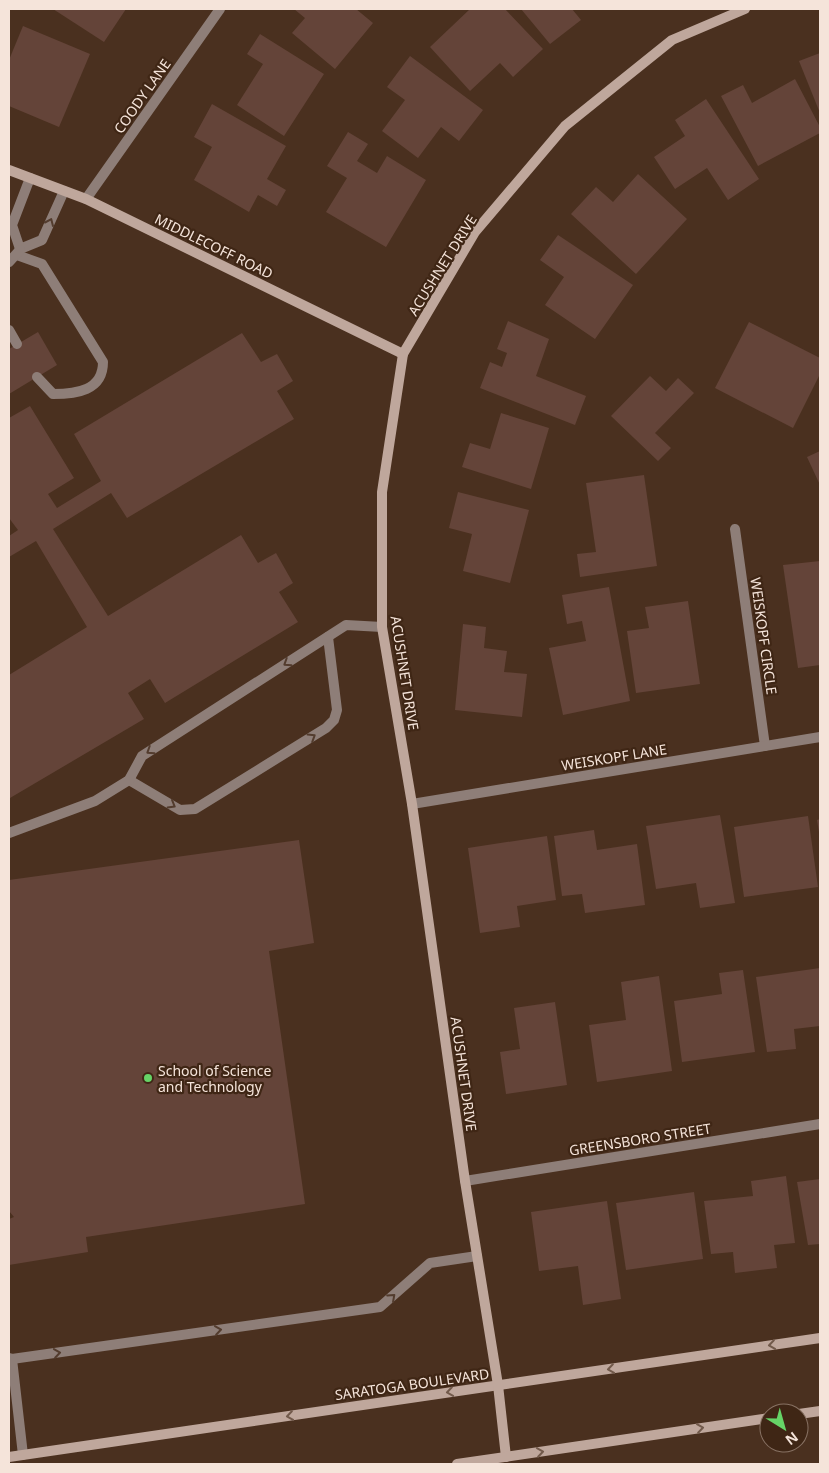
<svg xmlns="http://www.w3.org/2000/svg" width="829" height="1473" viewBox="0 0 829 1473" font-family="'Noto Sans',sans-serif">
	<style>
		.building { fill: #644439 }
		.lines { fill: none; stroke-linecap: round; stroke-linejoin: round }
		.lane { stroke: #8e7e78; stroke-width: 10 }
		.street { stroke: #8e7e78; stroke-width: 10 }
		.secondary { stroke: #bfa79c; stroke-width: 10 }
		.oneway { stroke: #533c2e }
		.oneway2 { stroke: #725a4b }
		.poi-dot { fill: #66d467; stroke: #3f2615; stroke-width: 2 }
		.labels { text-anchor: middle; dominant-baseline: central; stroke-width: 4.5; stroke-linejoin: round; paint-order: stroke }
		.street-label { font-size: 14px; fill: #f5e4da; stroke: #3f2615 }
		.poi-label { font-size: 14px; fill: #f5e4da; stroke: #3f2615; text-anchor: start }
	</style>
	<rect width="100%" height="100%" fill="#4a301f"/>
	<g class="building">
		<path d="M 53,9 L 126,9 L 104,42 Z"/>
		<path d="M 294,9 L 356,9 L 373,23 L 335,69 L 292,33 L 305,18 Z"/>
		<path d="M 470,9 L 505,9 L 543,49 L 513,77 L 500,63 L 470,91 L 430,47 Z"/>
		<path d="M 521,9 L 572,9 L 581,20 L 550,44 Z"/>
		<path d="M 23,26 L 90,54 L 59,127 L 9,106 L 9,60 Z"/>
		<path d="M 260,34 L 324,74 L 284,136 L 237,105 L 263,64 L 247,54 Z"/>
		<path d="M 820,53 L 820,113 L 799,61 Z"/>
		<path d="M 410,56 L 483,110 L 459,141 L 441,127 L 418,158 L 382,131 L 405,100 L 387,87 Z"/>
		<path d="M 795,79 L 820,127 L 820,133 L 758,166 L 721,96 L 743,85 L 752,103 Z"/>
		<path d="M 706,99 L 759,179 L 728,200 L 707,168 L 675,189 L 654,157 L 685,136 L 675,120 Z"/>
		<path d="M 212,104 L 286,146 L 267,179 L 286,190 L 277,206 L 258,195 L 249,212 L 194,180 L 212,147 L 194,137 Z"/>
		<path d="M 348,132 L 368,144 L 357,161 L 377,173 L 387,156 L 426,180 L 386,247 L 326,212 L 347,178 L 327,166 Z"/>
		<path d="M 638,174 L 687,219 L 636,274 L 571,214 L 596,187 L 613,202 Z"/>
		<path d="M 558,235 L 633,285 L 595,339 L 545,305 L 564,277 L 540,260 Z"/>
		<path d="M 508,321 L 549,339 L 536,376 L 586,396 L 575,425 L 480,388 L 490,362 L 502,367 L 507,353 L 497,349 Z"/>
		<path d="M 749,322 L 820,358 L 820,374 L 793,428 L 715,388 Z"/>
		<path d="M 38,332 L 57,365 L 9,394 L 9,349 Z"/>
		<path d="M 242,333 L 261,362 L 277,354 L 293,381 L 277,391 L 294,419 L 127,518 L 111,493 L 53,529 L 108,616 L 241,535 L 258,563 L 276,553 L 293,583 L 279,592 L 298,622 L 165,703 L 150,679 L 128,693 L 144,719 L 10,798 L 9,675 L 87,627 L 36,541 L 9,557 L 9,536 L 18,530 L 9,518 L 9,418 L 30,406 L 74,478 L 48,494 L 57,508 L 101,481 L 74,434 Z"/>
		<path d="M 650,376 L 666,391 L 678,378 L 694,393 L 655,433 L 671,448 L 658,461 L 611,416 Z"/>
		<path d="M 501,413 L 549,428 L 531,489 L 462,467 L 470,443 L 490,449 Z"/>
		<path d="M 820,451 L 820,485 L 807,457 Z"/>
		<path d="M 644,475 L 657,566 L 580,577 L 577,554 L 596,552 L 586,483 Z"/>
		<path d="M 458,492 L 529,510 L 510,583 L 463,571 L 472,534 L 449,528 Z"/>
		<path d="M 820,561 L 820,665 L 798,668 L 783,565 Z"/>
		<path d="M 609,587 L 630,701 L 563,715 L 549,648 L 586,641 L 582,621 L 567,624 L 562,595 Z"/>
		<path d="M 688,601 L 700,684 L 636,693 L 627,631 L 649,628 L 645,607 Z"/>
		<path d="M 463,624 L 486,627 L 484,648 L 507,651 L 504,672 L 527,674 L 522,717 L 455,710 Z"/>
		<path d="M 720,815 L 735,903 L 700,908 L 696,883 L 656,889 L 646,826 Z"/>
		<path d="M 808,816 L 818,887 L 744,897 L 734,827 Z"/>
		<path d="M 820,819 L 820,832 L 819,832 L 817,820 Z"/>
		<path d="M 594,830 L 597,850 L 637,844 L 645,905 L 585,913 L 582,894 L 562,896 L 554,836 Z"/>
		<path d="M 547,836 L 556,900 L 517,906 L 520,927 L 480,933 L 468,848 Z"/>
		<path d="M 299,840 L 314,943 L 269,951 L 305,1204 L 86,1237 L 88,1252 L 9,1265 L 9,1219 L 14,1217 L 9,1211 L 9,880 Z"/>
		<path d="M 820,968 L 820,1026 L 794,1029 L 796,1049 L 767,1052 L 756,977 Z"/>
		<path d="M 743,970 L 755,1052 L 682,1062 L 674,1001 L 722,994 L 719,973 Z"/>
		<path d="M 659,976 L 672,1071 L 597,1082 L 589,1025 L 626,1020 L 621,982 Z"/>
		<path d="M 555,1002 L 567,1085 L 506,1094 L 500,1052 L 520,1049 L 514,1008 Z"/>
		<path d="M 786,1176 L 795,1243 L 774,1245 L 777,1268 L 735,1273 L 733,1252 L 711,1254 L 704,1201 L 753,1196 L 751,1181 Z"/>
		<path d="M 820,1179 L 820,1244 L 808,1245 L 797,1182 Z"/>
		<path d="M 694,1192 L 703,1259 L 626,1270 L 616,1203 Z"/>
		<path d="M 607,1201 L 621,1299 L 583,1305 L 578,1266 L 539,1271 L 531,1212 Z"/>
	</g>
	<g class="lines">
		<g class="lane">
			<path d="M 30,178 L 12,225 L 20,249 L 42,240 L 64,191"/>
			<path d="M 17,255 L 42,264 L 103,362 C 103,391 76,394 53,394 L 37,377"/>
			<path d="M 9,262 L 20,250"/>
			<path d="M 9,330 L 17,344"/>
			<path d="M 129,780 L 180,810 L 195,809 L 326,728 L 334,720 L 337,710 L 328,637"/>
			<path d="M 9,833 L 95,801 L 129,780 L 142,756 L 346,625 L 382,627"/>
			<path d="M 9,1358 L 12,1359 L 380,1307 L 430,1263 L 477,1256"/>
			<path d="M 12,1359 L 23,1455"/>
		</g>
		<g class="street">
			<path d="M 86,199 L 220,9"/>
			<path d="M 735,529 L 765,746"/>
			<path d="M 412,804 L 820,737"/>
			<path d="M 465,1181 L 820,1124"/>
		</g>
		<g class="secondary">
			<path d="M 9,170 L 86,199 L 403,354"/>
			<path d="M 799,1414 L 820,1411"/>
			<path d="M 9,1457 L 820,1338"/>
			<path d="M 506,1457 L 498,1385 L 465,1181 L 412,804 L 382,627 L 382,492 L 403,354 L 475,232 L 565,126 L 672,40 L 745,9"/>
			<path d="M 457,1464 L 769,1418"/>
		</g>
	</g>
	<defs><path id="oneway-chevron" d="M-2-3.5L2.5 0L-2 3.5" fill="none" stroke-width="1.6" stroke-linecap="round" stroke-linejoin="round" transform="scale(1.25)"/></defs>
	<g class="oneway">
		<use href="#oneway-chevron" transform="translate(50 222) rotate(-66)"/>
		<use href="#oneway-chevron" transform="translate(287 663) rotate(147)"/>
		<use href="#oneway-chevron" transform="translate(312 737) rotate(-32)"/>
		<use href="#oneway-chevron" transform="translate(150 751) rotate(147)"/>
		<use href="#oneway-chevron" transform="translate(172 805) rotate(30)"/>
		<use href="#oneway-chevron" transform="translate(392 1297) rotate(-42)"/>
		<use href="#oneway-chevron" transform="translate(218 1330) rotate(-8)"/>
		<use href="#oneway-chevron" transform="translate(57 1353) rotate(-8)"/>
	</g>
	<g class="oneway2">
		<use href="#oneway-chevron" transform="translate(772 1345) rotate(172)"/>
		<use href="#oneway-chevron" transform="translate(611 1369) rotate(172)"/>
		<use href="#oneway-chevron" transform="translate(450 1392) rotate(172)"/>
		<use href="#oneway-chevron" transform="translate(290 1416) rotate(172)"/>
		<use href="#oneway-chevron" transform="translate(700 1428) rotate(-8)"/>
		<use href="#oneway-chevron" transform="translate(540 1452) rotate(-8)"/>
	</g>
	<circle class="poi-dot" cx="148" cy="1078" r="5"/>
	<g class="labels">
		<g class="street-label">
			<text transform="translate(142 96) rotate(-55)">COODY LANE</text>
			<text transform="translate(214 246) rotate(26)">MIDDLECOFF ROAD</text>
			<text transform="translate(442 265) rotate(-58)">ACUSHNET DRIVE</text>
			<text transform="translate(764 636) rotate(82)">WEISKOPF CIRCLE</text>
			<text transform="translate(405 673) rotate(81)">ACUSHNET DRIVE</text>
			<text transform="translate(614 757) rotate(-9)">WEISKOPF LANE</text>
			<text transform="translate(464 1074) rotate(82)">ACUSHNET DRIVE</text>
			<text transform="translate(640 1139) rotate(-9)">GREENSBORO STREET</text>
			<text transform="translate(412 1384) rotate(-8)">SARATOGA BOULEVARD</text>
		</g>
		<g class="poi-label">
			<text x="158" y="1070">School of Science<tspan x="158" dy="16">and Technology</tspan></text>
		</g>
	</g>
	<rect width="829" height="1473" fill="none" stroke="#f5e4da" stroke-width="20"/>
	<g transform="translate(784 1428) rotate(143)"><circle r="24" fill="#3f2615" stroke="#887264"/>
	<path d="M0-4L9 19L0 12L-9 19Z" fill="#66d467"/>
	<text y="-8" font-size="14" font-weight="bold" text-anchor="middle" fill="#f5e4da">N</text>
	</g>
</svg>
